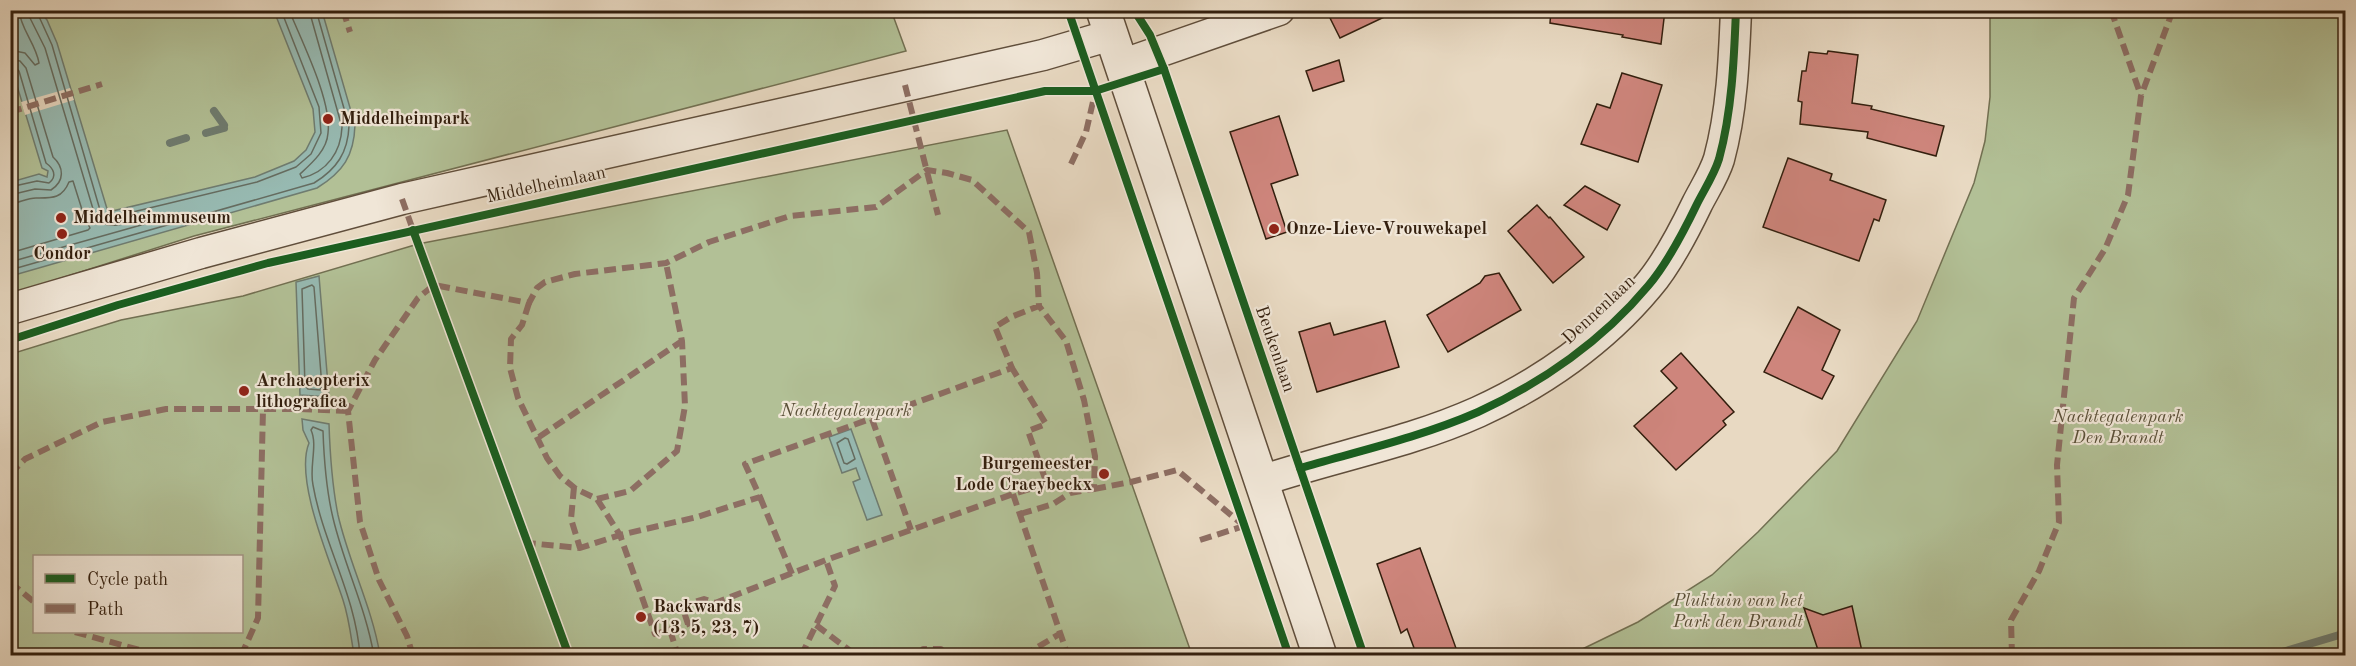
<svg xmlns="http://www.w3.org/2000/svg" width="2356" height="666" viewBox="0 0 2356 666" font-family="'Old Standard TT',serif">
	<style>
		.green { fill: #b2c096; stroke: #727052; stroke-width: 1.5; fill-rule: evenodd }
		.water { fill: #97bab2; stroke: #6f7c70; stroke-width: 1.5 }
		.pier { fill: #e8d9c2 }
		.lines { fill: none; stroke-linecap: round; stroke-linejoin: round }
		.shore { stroke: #656c60; stroke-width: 1.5 }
		.stream { stroke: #6f7c70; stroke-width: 8 }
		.building { fill: #ce857c; stroke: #331f0e; stroke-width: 1.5 }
		.minor-casing { stroke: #604e3b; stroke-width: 33 }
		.tertiary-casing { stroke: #604e3b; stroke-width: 36 }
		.minor { stroke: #f0e6d7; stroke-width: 30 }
		.tertiary { stroke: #f0e6d7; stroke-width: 33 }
		.quiet { stroke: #8d6e63; stroke-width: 6; stroke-dasharray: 12 6; stroke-linecap: butt }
		.cycleway-casing { stroke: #f0e6d7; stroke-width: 11 }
		.cycleway { stroke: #1b5e20; stroke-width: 8 }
		.poi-dot { fill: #8f2418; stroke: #f0e6d7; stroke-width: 2 }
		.labels { text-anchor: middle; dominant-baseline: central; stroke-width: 4.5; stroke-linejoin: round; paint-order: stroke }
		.poi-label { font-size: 18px; font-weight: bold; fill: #331f0e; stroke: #f0e6d7; text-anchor: start }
		.street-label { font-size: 18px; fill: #331f0e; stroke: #f0e6d7 }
		.park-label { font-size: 18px; font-style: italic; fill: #594f37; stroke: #f0e6d7 }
	</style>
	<rect width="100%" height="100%" fill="#e8d9c2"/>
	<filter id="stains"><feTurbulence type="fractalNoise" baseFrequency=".00333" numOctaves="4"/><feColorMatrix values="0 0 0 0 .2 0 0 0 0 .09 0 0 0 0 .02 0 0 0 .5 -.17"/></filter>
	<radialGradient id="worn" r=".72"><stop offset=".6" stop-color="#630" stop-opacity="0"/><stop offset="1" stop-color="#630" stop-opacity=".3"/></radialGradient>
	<g class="green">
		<path d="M 891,10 L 906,51 L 194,236 L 11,294 L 10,11 Z"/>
		<path d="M 1990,11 L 2345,11 L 2345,655 L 1568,656 L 1638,622 L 1712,575 L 1758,532 L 1837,451 L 1917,321 L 1974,183 L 1985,141 L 1990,97 Z"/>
		<path d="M 1007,130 L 1192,655 L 11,656 L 11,354 L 121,320 L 243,296 L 418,244 ZM 34,556 L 242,556 L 242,632 L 34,632 Z"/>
	</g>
	<g class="water">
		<path d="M 11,11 L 40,11 L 47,20 L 57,43 L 108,212 L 255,177 L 294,161 L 306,150 L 315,132 L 313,109 L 274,11 L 322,11 L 355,125 C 354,156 343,172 317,188 L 11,276 L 11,182 L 39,174 L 47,177 L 48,171 L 42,168 L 11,66 Z"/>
		<path d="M 319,276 L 329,397 L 300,395 L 296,282 Z"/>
		<path d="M 302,419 L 329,424 C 330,454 332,485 338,515 C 349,563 372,607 380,655 L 354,655 C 351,637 349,618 343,600 C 331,563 294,480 309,443 L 303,430 Z"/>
		<path d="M 851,429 L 882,515 L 867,520 L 853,482 L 860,479 L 856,468 L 842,473 L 829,437 Z"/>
	</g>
	<path class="pier" d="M 70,88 L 74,100 L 25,115 L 21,102 Z"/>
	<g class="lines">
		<g class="shore">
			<path d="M 36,10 L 52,45 L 100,210 L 103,216 L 108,218 L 257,182 L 296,167 L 311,154 L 321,133 L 319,107 L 281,10"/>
			<path d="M 289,10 C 302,42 332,101 328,133 C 327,150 312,163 300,174 L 302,178 C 327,172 341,152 342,127 L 309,10"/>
			<path d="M 10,50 L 25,53 L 35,65 L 39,63 C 36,44 20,28 19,10"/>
			<path d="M 10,59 L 20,61 L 26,68 L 53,157 C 64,167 65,181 51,190 L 35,189 L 10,195"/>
			<path d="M 10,66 L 15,67 L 19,71 L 46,163 C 53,168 58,176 49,183 L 37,181 L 10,187"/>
			<path d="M 10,204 C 19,203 27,198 36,198 C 52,198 62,199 69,182 L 73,181 L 84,216 L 90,228 L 88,230 L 10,253"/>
			<path d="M 10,262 L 159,220 L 161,217 L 157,214 C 140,218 110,234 96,219 L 45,48 L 30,18 L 28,10"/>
			<path d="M 10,270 L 314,183 C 337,169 348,152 349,126 L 316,10"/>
			<path d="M 312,285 L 314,287 L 322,387 L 320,390 L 308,389 L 305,386 L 302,289 Z"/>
			<path d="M 845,438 L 848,439 L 855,459 L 847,464 L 844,463 L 837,443 Z"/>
			<path d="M 360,656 C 356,596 323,543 313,485 C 309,467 318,445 311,430 L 313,427 L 323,431 C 324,460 326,489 333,518 C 344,565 366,608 374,656"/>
		</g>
		<g class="stream">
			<path d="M 214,111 L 224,125"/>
			<path d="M 206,133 L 224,128"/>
			<path d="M 170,143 L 186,138"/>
			<path d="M 2279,653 L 2346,633"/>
		</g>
	</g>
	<g class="building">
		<path d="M 1345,10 L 1399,10 L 1340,38 L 1330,18 Z"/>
		<path d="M 1551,10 L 1665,10 L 1661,44 L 1622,37 L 1623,35 L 1550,23 Z"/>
		<path d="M 1828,51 L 1858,55 L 1852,103 L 1872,106 L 1871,109 L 1944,126 L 1936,156 L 1867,138 L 1868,132 L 1800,124 L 1802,102 L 1798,101 L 1802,71 L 1806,71 L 1809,52 L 1827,54 Z"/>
		<path d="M 1339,60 L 1344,81 L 1313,91 L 1306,71 Z"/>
		<path d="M 1622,73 L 1662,85 L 1638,162 L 1581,144 L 1597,104 L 1610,108 Z"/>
		<path d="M 1279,116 L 1298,175 L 1271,184 L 1287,232 L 1266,239 L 1230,132 Z"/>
		<path d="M 1788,158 L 1832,174 L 1830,180 L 1886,200 L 1879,221 L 1874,219 L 1859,261 L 1763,227 Z"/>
		<path d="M 1585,186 L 1620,205 L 1607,230 L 1564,205 Z"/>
		<path d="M 1537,205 L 1549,218 L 1550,217 L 1584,257 L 1553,283 L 1508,231 Z"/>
		<path d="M 1499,273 L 1521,310 L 1448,352 L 1427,315 L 1480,283 L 1485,276 Z"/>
		<path d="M 1798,307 L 1840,330 L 1822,370 L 1834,376 L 1822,399 L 1764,372 Z"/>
		<path d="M 1385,321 L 1399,367 L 1317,392 L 1299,332 L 1330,323 L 1334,335 Z"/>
		<path d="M 1681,353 L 1734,412 L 1723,421 L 1726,425 L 1676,470 L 1634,426 L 1677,388 L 1661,371 Z"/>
		<path d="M 1420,548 L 1457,651 L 1445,656 L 1417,656 L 1407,629 L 1401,633 L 1377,564 Z"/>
		<path d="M 1852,606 L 1863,656 L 1820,656 L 1804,608 L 1823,615 Z"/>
	</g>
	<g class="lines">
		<g class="minor-casing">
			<g id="minor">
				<path d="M 1121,65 L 1279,10"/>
				<path d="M 10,309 L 201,253 L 402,199 L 1043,55 L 1111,35"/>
				<path d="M 1261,481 C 1332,457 1409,443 1478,412 C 1542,383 1603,340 1648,286 C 1667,264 1684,231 1697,204 C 1704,190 1714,175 1719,159 C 1732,111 1734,60 1736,10"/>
			</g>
		</g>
		<g class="tertiary-casing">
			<path id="tertiary" d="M 1103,10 L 1320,656"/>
		</g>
		<use href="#minor" class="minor"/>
		<use href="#tertiary" class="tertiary"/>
		<g class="quiet">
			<path d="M 343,10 L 350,32"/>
			<path d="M 2111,10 L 2141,96"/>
			<path d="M 905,85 L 938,215"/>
			<path d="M 10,112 L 102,84"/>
			<path d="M 1071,164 L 1086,132 L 1095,93"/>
			<path d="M 402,199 L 414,233"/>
			<path d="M 529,303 L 522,325 L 511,339 L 510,368 L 518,398 L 547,458 L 560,476 L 576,489 L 597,499 L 620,535 L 655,634 L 688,624 L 682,606 L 704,599 L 715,603 L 826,560 L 1013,494 L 1047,484 L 1028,431 L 1046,424 L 1012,368"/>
			<path d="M 872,419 L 911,530"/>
			<path d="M 539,437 L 682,341"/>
			<path d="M 10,474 L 25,459 L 102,422 L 166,409 L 298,409 L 348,411"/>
			<path d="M 574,487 L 571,519 L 580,548"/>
			<path d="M 1094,489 L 1131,482 L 1177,470 L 1243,525"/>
			<path d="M 1013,494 L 1068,656"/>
			<path d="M 760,497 L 792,574"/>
			<path d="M 597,499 L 630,491 L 677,451 L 685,406 L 682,341 L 666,263"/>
			<path d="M 1020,514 L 1053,504 L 1070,493 L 1094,489 L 1095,456 L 1084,400 L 1066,341 L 1039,306"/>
			<path d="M 1200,540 L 1244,526"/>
			<path d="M 10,582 L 34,602"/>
			<path d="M 816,625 L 857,656"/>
			<path d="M 670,630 L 678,656"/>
			<path d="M 75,632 L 161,656"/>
			<path d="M 241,656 L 258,618 L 263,409"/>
			<path d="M 413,656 L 407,636 L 379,580 L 360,522 L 348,411 L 375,360 L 418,298 L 434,285 L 529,303 L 537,288 L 545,282 L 575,274 L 666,263 L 709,242 L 790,216 L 876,207 L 927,170 L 947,173 L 972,180 L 1029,232 L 1037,273 L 1039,306 L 1011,317 L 995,327 L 1012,368 L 745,464 L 760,497 L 697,517 L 620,535 L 580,548 L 527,543"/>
			<path d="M 801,656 L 835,586 L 826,560"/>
			<path d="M 919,656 L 923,649 L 941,649 L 945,656"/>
			<path d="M 1023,656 L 1061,633"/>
			<path d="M 2012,656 L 2011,620 L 2039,571 L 2059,522 L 2057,465 L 2074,298 L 2105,249 L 2128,195 L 2141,96 L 2173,10"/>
		</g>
		<g class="cycleway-casing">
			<g id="cycleway">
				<path d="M 1068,10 L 1289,656"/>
				<path d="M 1134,10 L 1150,35 L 1164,69 L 1364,656"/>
				<path d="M 413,230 L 569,656"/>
				<path d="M 10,340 L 118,305 L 268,263 L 1045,91 L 1095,91 L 1164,69"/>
				<path d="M 1300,468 C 1359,451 1421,437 1478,412 C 1542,383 1603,340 1648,286 C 1667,264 1684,231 1697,204 C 1704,190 1714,175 1719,159 C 1732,111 1734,60 1736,10"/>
			</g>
		</g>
		<use href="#cycleway" class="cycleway"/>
	</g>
	<g class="poi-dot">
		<circle cx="328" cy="119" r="6"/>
		<circle cx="61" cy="218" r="6"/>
		<circle cx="1274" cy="229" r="6"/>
		<circle cx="62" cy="234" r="6"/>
		<circle cx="244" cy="391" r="6"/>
		<circle cx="1104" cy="474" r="6"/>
		<circle cx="641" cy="617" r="6"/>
	</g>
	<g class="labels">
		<g class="poi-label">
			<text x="340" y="119">Middelheimpark</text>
			<text x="73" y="218">Middelheimmuseum</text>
			<text x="1286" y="229">Onze-Lieve-Vrouwekapel</text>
			<text x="62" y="254" text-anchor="middle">Condor</text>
			<text x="256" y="381">Archaeopterix<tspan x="256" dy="21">lithografica</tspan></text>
			<text x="1092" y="464" text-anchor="end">Burgemeester<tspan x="1092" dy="21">Lode Craeybeckx</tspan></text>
			<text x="653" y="607">Backwards<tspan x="653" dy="21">(13, 5, 23, 7)</tspan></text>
		</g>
		<g class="street-label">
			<text transform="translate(546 185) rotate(-12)">Middelheimlaan</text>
			<text transform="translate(1599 310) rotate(-43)">Dennenlaan</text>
			<text transform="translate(1275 349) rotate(71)">Beukenlaan</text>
		</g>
		<g class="park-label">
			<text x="846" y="411">Nachtegalenpark</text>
			<text x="2118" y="417">Nachtegalenpark<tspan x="2118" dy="21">Den Brandt</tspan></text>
			<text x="1738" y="601">Pluktuin van het<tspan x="1738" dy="21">Park den Brandt</tspan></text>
		</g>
	</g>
	<rect width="2356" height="666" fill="none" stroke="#e8d9c2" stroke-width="36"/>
	<rect x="12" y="12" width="2332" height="642" fill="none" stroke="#331f0e" stroke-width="3"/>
	<rect x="18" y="18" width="2320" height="630" fill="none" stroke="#331f0e" stroke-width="1.5"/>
	<rect x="33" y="555" width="210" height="78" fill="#f0e6d7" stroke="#a49687" stroke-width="1.5"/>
	<rect x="45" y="574" width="30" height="9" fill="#1b5e20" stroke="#a49687" stroke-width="1.5"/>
	<text x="87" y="585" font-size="18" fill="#331f0e">Cycle path</text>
	<rect x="45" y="604" width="30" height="9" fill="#8d6e63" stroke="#a49687" stroke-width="1.5"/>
	<text x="87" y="615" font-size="18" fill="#331f0e">Path</text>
	<rect width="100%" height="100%" filter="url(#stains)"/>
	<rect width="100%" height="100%" fill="url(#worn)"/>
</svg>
